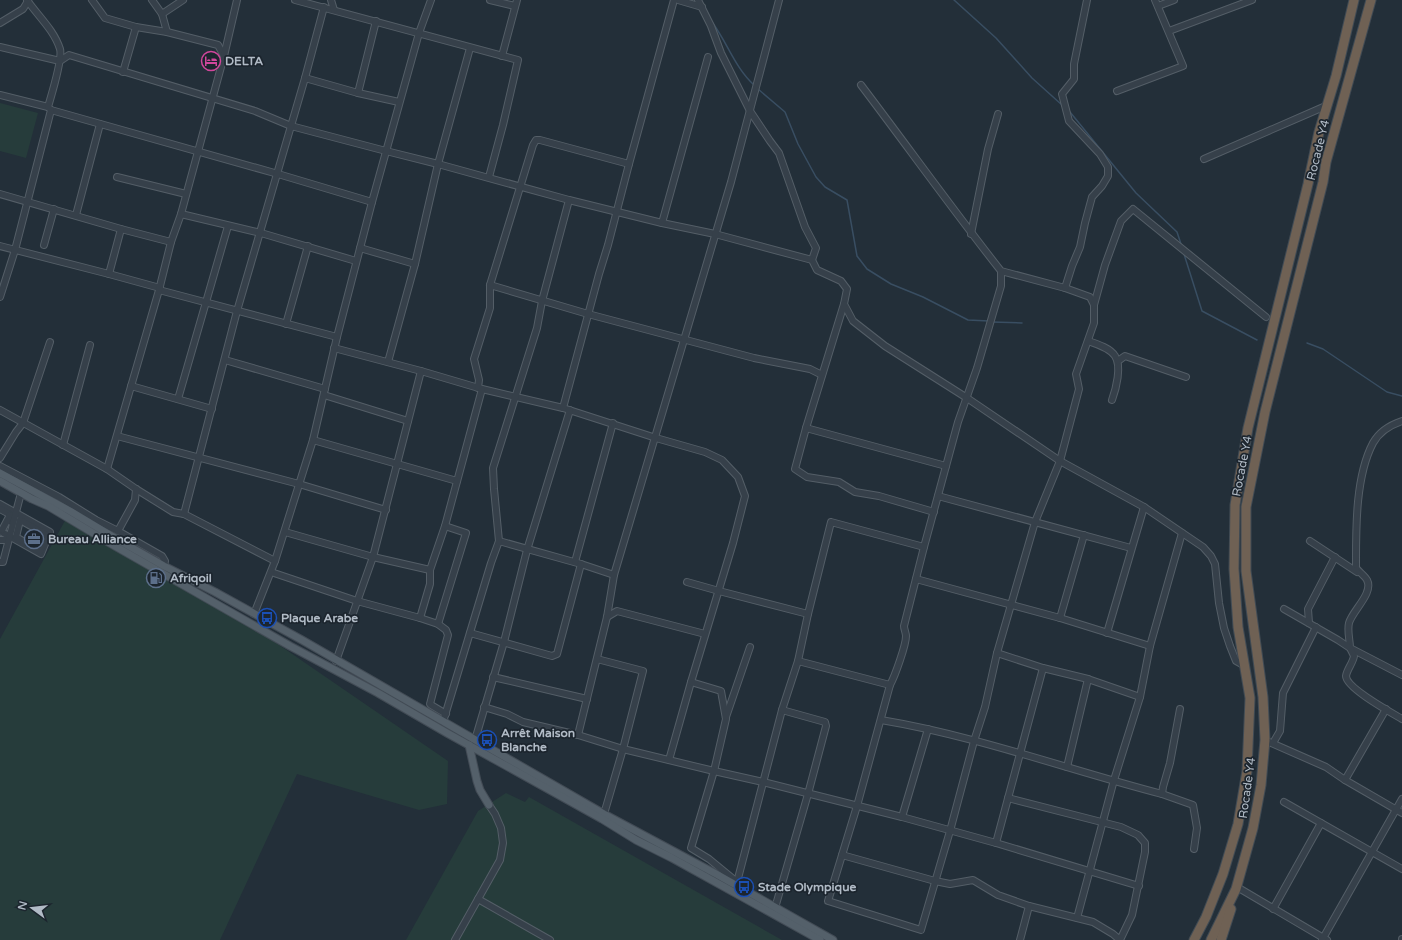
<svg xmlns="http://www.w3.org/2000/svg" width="1402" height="940" viewBox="0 0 1402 940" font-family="'Varela Round',sans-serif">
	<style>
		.green { fill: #263c3b }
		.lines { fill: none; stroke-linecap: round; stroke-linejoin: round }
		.stream { stroke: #394e62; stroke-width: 1.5 }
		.minor-casing { stroke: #545e67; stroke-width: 8 }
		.major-casing { stroke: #434c56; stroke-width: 9 }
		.highway-casing { stroke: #414b54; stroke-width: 11 }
		.minor { stroke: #36404a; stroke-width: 6 }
		.major { stroke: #54606a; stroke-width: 7 }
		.highway { stroke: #6f6154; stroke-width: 9 }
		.labels { text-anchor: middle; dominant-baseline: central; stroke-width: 3.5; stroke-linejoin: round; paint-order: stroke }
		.poi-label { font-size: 12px; font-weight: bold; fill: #b1bbc6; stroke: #1c252e; text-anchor: start }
		.street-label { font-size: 12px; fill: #b1bbc6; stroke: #1c252e }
	</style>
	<rect width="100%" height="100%" fill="#232f39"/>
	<g class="green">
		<path d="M 0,103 L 38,113 L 26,158 L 0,151 Z"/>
		<path d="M 67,517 L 231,612 L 448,761 L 447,804 L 419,810 L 297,774 L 220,940 L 0,940 L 0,639 Z"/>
		<path d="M 506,793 L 525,802 L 529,797 L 782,940 L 406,940 L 478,811 Z"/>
	</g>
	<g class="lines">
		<g class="stream">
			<path d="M 954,0 L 996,38 L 1032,78 L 1062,105"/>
			<path d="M 712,22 C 727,42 735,68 754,85"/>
			<path d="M 758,89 L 785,112 L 798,144 L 816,177 L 825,187 L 847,200 L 857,256 L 867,269 L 891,284 L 923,297 L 968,320 L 989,321"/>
			<path d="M 1070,112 L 1136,193 L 1177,232 L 1181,244"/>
			<path d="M 1184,254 L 1202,311 L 1257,340"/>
			<path d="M 992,322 L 1022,323"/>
			<path d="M 1307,343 L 1323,349 L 1387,392 L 1402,396"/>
		</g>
		<g class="minor-casing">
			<g id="minor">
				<path d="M 92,0 L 105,18 L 136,27 L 167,32 L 218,45 L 224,56"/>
				<path d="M 152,0 L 162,14 L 167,32"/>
				<path d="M 295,0 L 518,60 L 503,125 L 489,177"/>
				<path d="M 331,0 L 334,10"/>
				<path d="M 490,0 L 515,6"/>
				<path d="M 678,0 L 702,7"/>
				<path d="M 698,0 L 711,26 L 721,53 L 750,111 L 770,141 L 779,153 L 805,227 L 816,248 L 812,260"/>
				<path d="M 1158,6 L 1174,0"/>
				<path d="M 162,14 L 183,0"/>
				<path d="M 0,23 L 23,9 L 28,1"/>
				<path d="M 1169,31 L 1252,0"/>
				<path d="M 0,47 L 60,61 L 69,55 L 255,111 L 291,126 L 386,151 L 438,164 L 569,200 L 662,223 L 715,234 L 812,260 L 817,270 L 841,281 L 847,289 L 844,304 L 853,321 L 885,346 L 967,398 L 1060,461 L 1144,507 L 1203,547 L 1211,556 L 1215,564 L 1219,603 L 1224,628 L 1230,646 L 1236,661 L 1245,666"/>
				<path d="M 502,56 L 517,0"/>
				<path d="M 123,72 L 136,27"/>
				<path d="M 305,78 L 358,93 L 399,102"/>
				<path d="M 861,85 C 908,147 953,210 1001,271 L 1001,286 L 977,368 L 958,422 L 924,547 L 904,626 C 904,629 906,633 906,636 C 906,645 895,676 890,685 L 857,806 L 828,901 L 921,930 L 950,831 L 974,741 L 985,707 L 997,653 L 1035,522 L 1060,461 L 1079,389 L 1076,374 L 1094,323 L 1094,305 L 1090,297 L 1065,288 L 1001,271"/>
				<path d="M 1117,91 L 1183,66 L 1155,0"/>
				<path d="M 358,93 L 376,21"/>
				<path d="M 0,95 L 48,107"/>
				<path d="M 51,110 L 278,174 L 372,202"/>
				<path d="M 1204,159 L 1328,105"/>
				<path d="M 629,164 L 674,0"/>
				<path d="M 117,177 L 186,194"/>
				<path d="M 0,194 L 121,229 L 171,242"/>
				<path d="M 181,214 L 261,233 L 356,261"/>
				<path d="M 76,215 L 100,124"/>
				<path d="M 662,223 L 708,57"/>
				<path d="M 971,234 L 988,149 L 998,114"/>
				<path d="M 44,245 L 54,209"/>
				<path d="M 0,246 L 109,274 L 121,229"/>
				<path d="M 360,248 L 415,264"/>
				<path d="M 109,274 L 160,288"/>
				<path d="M 490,285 L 588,314 L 754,358 L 810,369 L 822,375"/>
				<path d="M 1065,288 L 1072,266 L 1080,247 L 1085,223 L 1092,197 L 1102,186 L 1108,176 L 1108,167 L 1100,154 L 1069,121 L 1062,94 L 1074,79 L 1074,64 L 1087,0"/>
				<path d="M 159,290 L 337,337"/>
				<path d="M 0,297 L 15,250 L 51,110 L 48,107 C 51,96 63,59 60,49 C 54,30 38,16 27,0"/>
				<path d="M 844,304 L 806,428 L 946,466"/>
				<path d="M 1094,305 L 1105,265 L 1121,221 L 1133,209 L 1266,317"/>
				<path d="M 286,324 L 308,246"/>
				<path d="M 1088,341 C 1097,344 1110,348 1115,356 C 1122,366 1116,389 1112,400"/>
				<path d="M 334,348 L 421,371 L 482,389 L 563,408 L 656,438 L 705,452 L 722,460 L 738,477 L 745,496 L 733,543 L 691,682 L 669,760"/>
				<path d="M 225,360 L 325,389"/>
				<path d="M 1118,361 L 1125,356 L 1186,377"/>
				<path d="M 388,362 L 415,264 L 438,164 L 470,48"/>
				<path d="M 131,386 L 212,409"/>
				<path d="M 478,388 L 479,380 L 474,359 L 490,308 L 490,285 L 533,145 L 536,140 L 540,140 L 629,164 L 608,245 L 599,274 L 563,408"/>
				<path d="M 324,395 L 408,421"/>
				<path d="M 178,399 L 228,226"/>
				<path d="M 0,410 L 107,469 L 136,489 L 173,512 L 184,514 L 275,561"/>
				<path d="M 1402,421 C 1390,425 1379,432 1373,443 C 1355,477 1356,531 1356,568 C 1359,572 1365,576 1367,580 C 1374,593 1352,611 1349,623 C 1347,631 1350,640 1350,648 L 1402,675"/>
				<path d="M 806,428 L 795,469 L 807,477 L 839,482 L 855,492 L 879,496 L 934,512"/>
				<path d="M 117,436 L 299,484 L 386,510"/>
				<path d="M 313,440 L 457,481"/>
				<path d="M 63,445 L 90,345"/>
				<path d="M 0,458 L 16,432 L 23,423 L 50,342"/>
				<path d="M 0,466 L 59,497 L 96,520 L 118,531 L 162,556 L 165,561 L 164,566"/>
				<path d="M 107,469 L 159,290 L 171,242 L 181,214 L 224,56 L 237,0"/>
				<path d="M 938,496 L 1131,548"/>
				<path d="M 0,504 L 50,532 L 41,554 L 0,531"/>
				<path d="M 0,509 L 13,516 L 11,522"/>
				<path d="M 184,514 L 237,311 L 305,78 L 324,7"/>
				<path d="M 20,520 L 47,535 L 40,551 L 16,537 Z"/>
				<path d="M 2,530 L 10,515"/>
				<path d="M 118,531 L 135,500 L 136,489"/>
				<path d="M 285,532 L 373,557 L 430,570"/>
				<path d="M 0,540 L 7,540"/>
				<path d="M 499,541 L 581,564 L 614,575"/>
				<path d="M 1310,541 L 1357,572"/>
				<path d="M 0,562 L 3,562 L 21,493"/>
				<path d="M 575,562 L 613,423"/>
				<path d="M 271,572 L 357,601 L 420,618 L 438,624 L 446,630 L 448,635 L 430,704 L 431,705 L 446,714"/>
				<path d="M 916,579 L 1060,618 L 1150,646"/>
				<path d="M 687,582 L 719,591 L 808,614"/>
				<path d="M 1284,609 L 1338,640 L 1350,648 L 1354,656 C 1353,663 1347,669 1346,676 C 1346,688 1392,713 1402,719"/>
				<path d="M 254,614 L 275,561 L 313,440 L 337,337 L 372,202 L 419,33 L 431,0"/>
				<path d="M 607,617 L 617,611 L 705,634"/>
				<path d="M 420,618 L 430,584 L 430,570 L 445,526 L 482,389"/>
				<path d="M 1060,618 L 1084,535"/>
				<path d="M 1309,623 L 1308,609 L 1335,557"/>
				<path d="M 438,624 L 466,533 L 445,526"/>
				<path d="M 470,633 L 552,656 L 557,654 L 581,564"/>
				<path d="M 1107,633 L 1144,507"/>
				<path d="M 997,653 L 1043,668 L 1088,679 L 1140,697"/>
				<path d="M 597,659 L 643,671 L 623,749 L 604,814"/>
				<path d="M 336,661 L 373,557 L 421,371"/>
				<path d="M 798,661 L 890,685"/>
				<path d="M 493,677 L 587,699"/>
				<path d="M 691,682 L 721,691 L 726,719 L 714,771 L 691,848 L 709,859 L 737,882"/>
				<path d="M 484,707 L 507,714 L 523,722 L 578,735 L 623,749 L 714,771 L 763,782 L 902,817 L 996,843 L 1139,886"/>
				<path d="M 1386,709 L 1345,780 L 1402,813"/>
				<path d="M 726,717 L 750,647"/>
				<path d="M 881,720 C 977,736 1069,770 1162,794 L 1193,805 L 1197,828 L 1194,849"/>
				<path d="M 443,722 L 491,563 L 499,541 L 494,489 L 493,468 L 537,328 L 542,301 L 569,200"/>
				<path d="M 578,735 L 607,617 L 614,575 L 731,182 L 779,0"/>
				<path d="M 475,740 L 504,642 L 527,550 L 570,410"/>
				<path d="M 1269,742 L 1326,767 L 1345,780"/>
				<path d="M 1273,743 L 1280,731 L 1283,693 L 1316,627"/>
				<path d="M 1067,767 L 1088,679"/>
				<path d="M 1162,794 L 1163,787 L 1170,763 L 1180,709"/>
				<path d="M 1284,802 L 1402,869"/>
				<path d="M 902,817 L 928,729"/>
				<path d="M 996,843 L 1043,668"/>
				<path d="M 842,855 L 935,881 L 950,884 L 973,880 L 998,895 L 1029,906 L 1093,922 L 1113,934 L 1120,940 L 1132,915 L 1145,852 L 1145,843 L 1138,835 L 1121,827 L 1008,798"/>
				<path d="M 736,886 L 782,710 L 798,661 L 808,614 L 831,522 L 924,547"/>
				<path d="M 1237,887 L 1327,940"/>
				<path d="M 478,899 L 550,940"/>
				<path d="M 775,908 L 808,794 L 826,726 L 825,722 L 782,710"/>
				<path d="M 1273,909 L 1321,823"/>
				<path d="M 1077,918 L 1114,780 L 1140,697 L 1150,646 L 1182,533"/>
				<path d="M 455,940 L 500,860 L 503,843 L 501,828 L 495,814 L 489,805"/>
				<path d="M 1020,940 L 1029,906"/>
				<path d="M 1322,940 L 1402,799"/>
				<path d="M 1402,940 L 1402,939"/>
			</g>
		</g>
		<g class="major-casing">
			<g id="major">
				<path d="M 0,473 L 70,511 L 120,541 L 164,566 L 215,592 L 302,640 L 604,814 L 718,875 L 833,940"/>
				<path d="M 0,481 L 32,499 L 48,506 L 113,545 L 290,646 L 378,693 L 447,733 L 602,819 L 636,840 L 672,858 L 820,940"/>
				<path d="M 469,745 L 477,781 L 480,790 L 489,805"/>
			</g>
		</g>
		<g class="highway-casing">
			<g id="highway">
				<path d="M 1194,940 L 1206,917 L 1223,874 L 1238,824 L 1247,771 L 1250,698 L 1238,627 L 1234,569 L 1235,505 L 1248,428 L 1308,184 L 1319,132 L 1336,76 L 1354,0"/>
				<path d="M 1211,940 L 1236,889 L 1253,828 L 1261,785 L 1265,740 L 1263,697 L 1246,571 L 1246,507 L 1265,412 L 1323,182 L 1326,162 L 1371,0"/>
				<path d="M 1221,940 L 1231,909"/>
			</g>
		</g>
		<use href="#minor" class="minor"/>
		<use href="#major" class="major"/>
		<use href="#highway" class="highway"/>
	</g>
	<defs>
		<g id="hotel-ring" transform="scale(1)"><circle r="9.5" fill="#1c252e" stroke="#d1479c" stroke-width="1.5"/><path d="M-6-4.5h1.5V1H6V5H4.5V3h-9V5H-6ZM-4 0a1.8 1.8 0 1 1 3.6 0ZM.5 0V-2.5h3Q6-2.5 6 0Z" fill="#d1479c"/></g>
		<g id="office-ring" transform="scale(1)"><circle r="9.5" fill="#1c252e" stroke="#5c6f8a" stroke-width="1.5"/><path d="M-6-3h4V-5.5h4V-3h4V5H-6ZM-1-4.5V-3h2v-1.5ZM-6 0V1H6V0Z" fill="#5c6f8a"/></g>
		<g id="fuel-ring" transform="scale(1)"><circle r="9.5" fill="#1c252e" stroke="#5c6f8a" stroke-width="1.5"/><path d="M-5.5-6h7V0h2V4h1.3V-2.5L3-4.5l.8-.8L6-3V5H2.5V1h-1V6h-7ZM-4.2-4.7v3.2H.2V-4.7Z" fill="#5c6f8a"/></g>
		<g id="bus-ring" transform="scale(1)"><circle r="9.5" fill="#1c252e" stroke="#1a4fb4" stroke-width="1.5"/><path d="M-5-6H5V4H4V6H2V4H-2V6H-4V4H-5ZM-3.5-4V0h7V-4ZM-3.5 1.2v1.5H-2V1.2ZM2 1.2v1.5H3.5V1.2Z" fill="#1a4fb4"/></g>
	</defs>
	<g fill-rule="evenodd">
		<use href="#hotel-ring" x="211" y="61"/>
		<use href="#office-ring" x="34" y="539"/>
		<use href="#fuel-ring" x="156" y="578"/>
		<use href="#bus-ring" x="267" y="618"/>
		<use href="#bus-ring" x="487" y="740"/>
		<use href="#bus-ring" x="744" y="887"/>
	</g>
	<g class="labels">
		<g class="poi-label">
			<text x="225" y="61">DELTA</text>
			<text x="48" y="539">Bureau Alliance</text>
			<text x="170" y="578">Afriqoil</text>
			<text x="281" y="618">Plaque Arabe</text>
			<text x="501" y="733">Arrêt Maison<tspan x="501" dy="14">Blanche</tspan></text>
			<text x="758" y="887">Stade Olympique</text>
		</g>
		<g class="street-label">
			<text transform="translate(1318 150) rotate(-76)">Rocade Y4</text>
			<text transform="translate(1242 466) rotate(-79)">Rocade Y4</text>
			<text transform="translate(1247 788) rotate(-82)">Rocade Y4</text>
		</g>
	</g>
	<g transform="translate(32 908) rotate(285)" stroke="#1c252e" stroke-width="3" paint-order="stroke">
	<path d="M0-3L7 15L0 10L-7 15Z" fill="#b1bbc6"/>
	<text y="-6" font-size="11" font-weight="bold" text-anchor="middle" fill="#b1bbc6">N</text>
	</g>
</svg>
